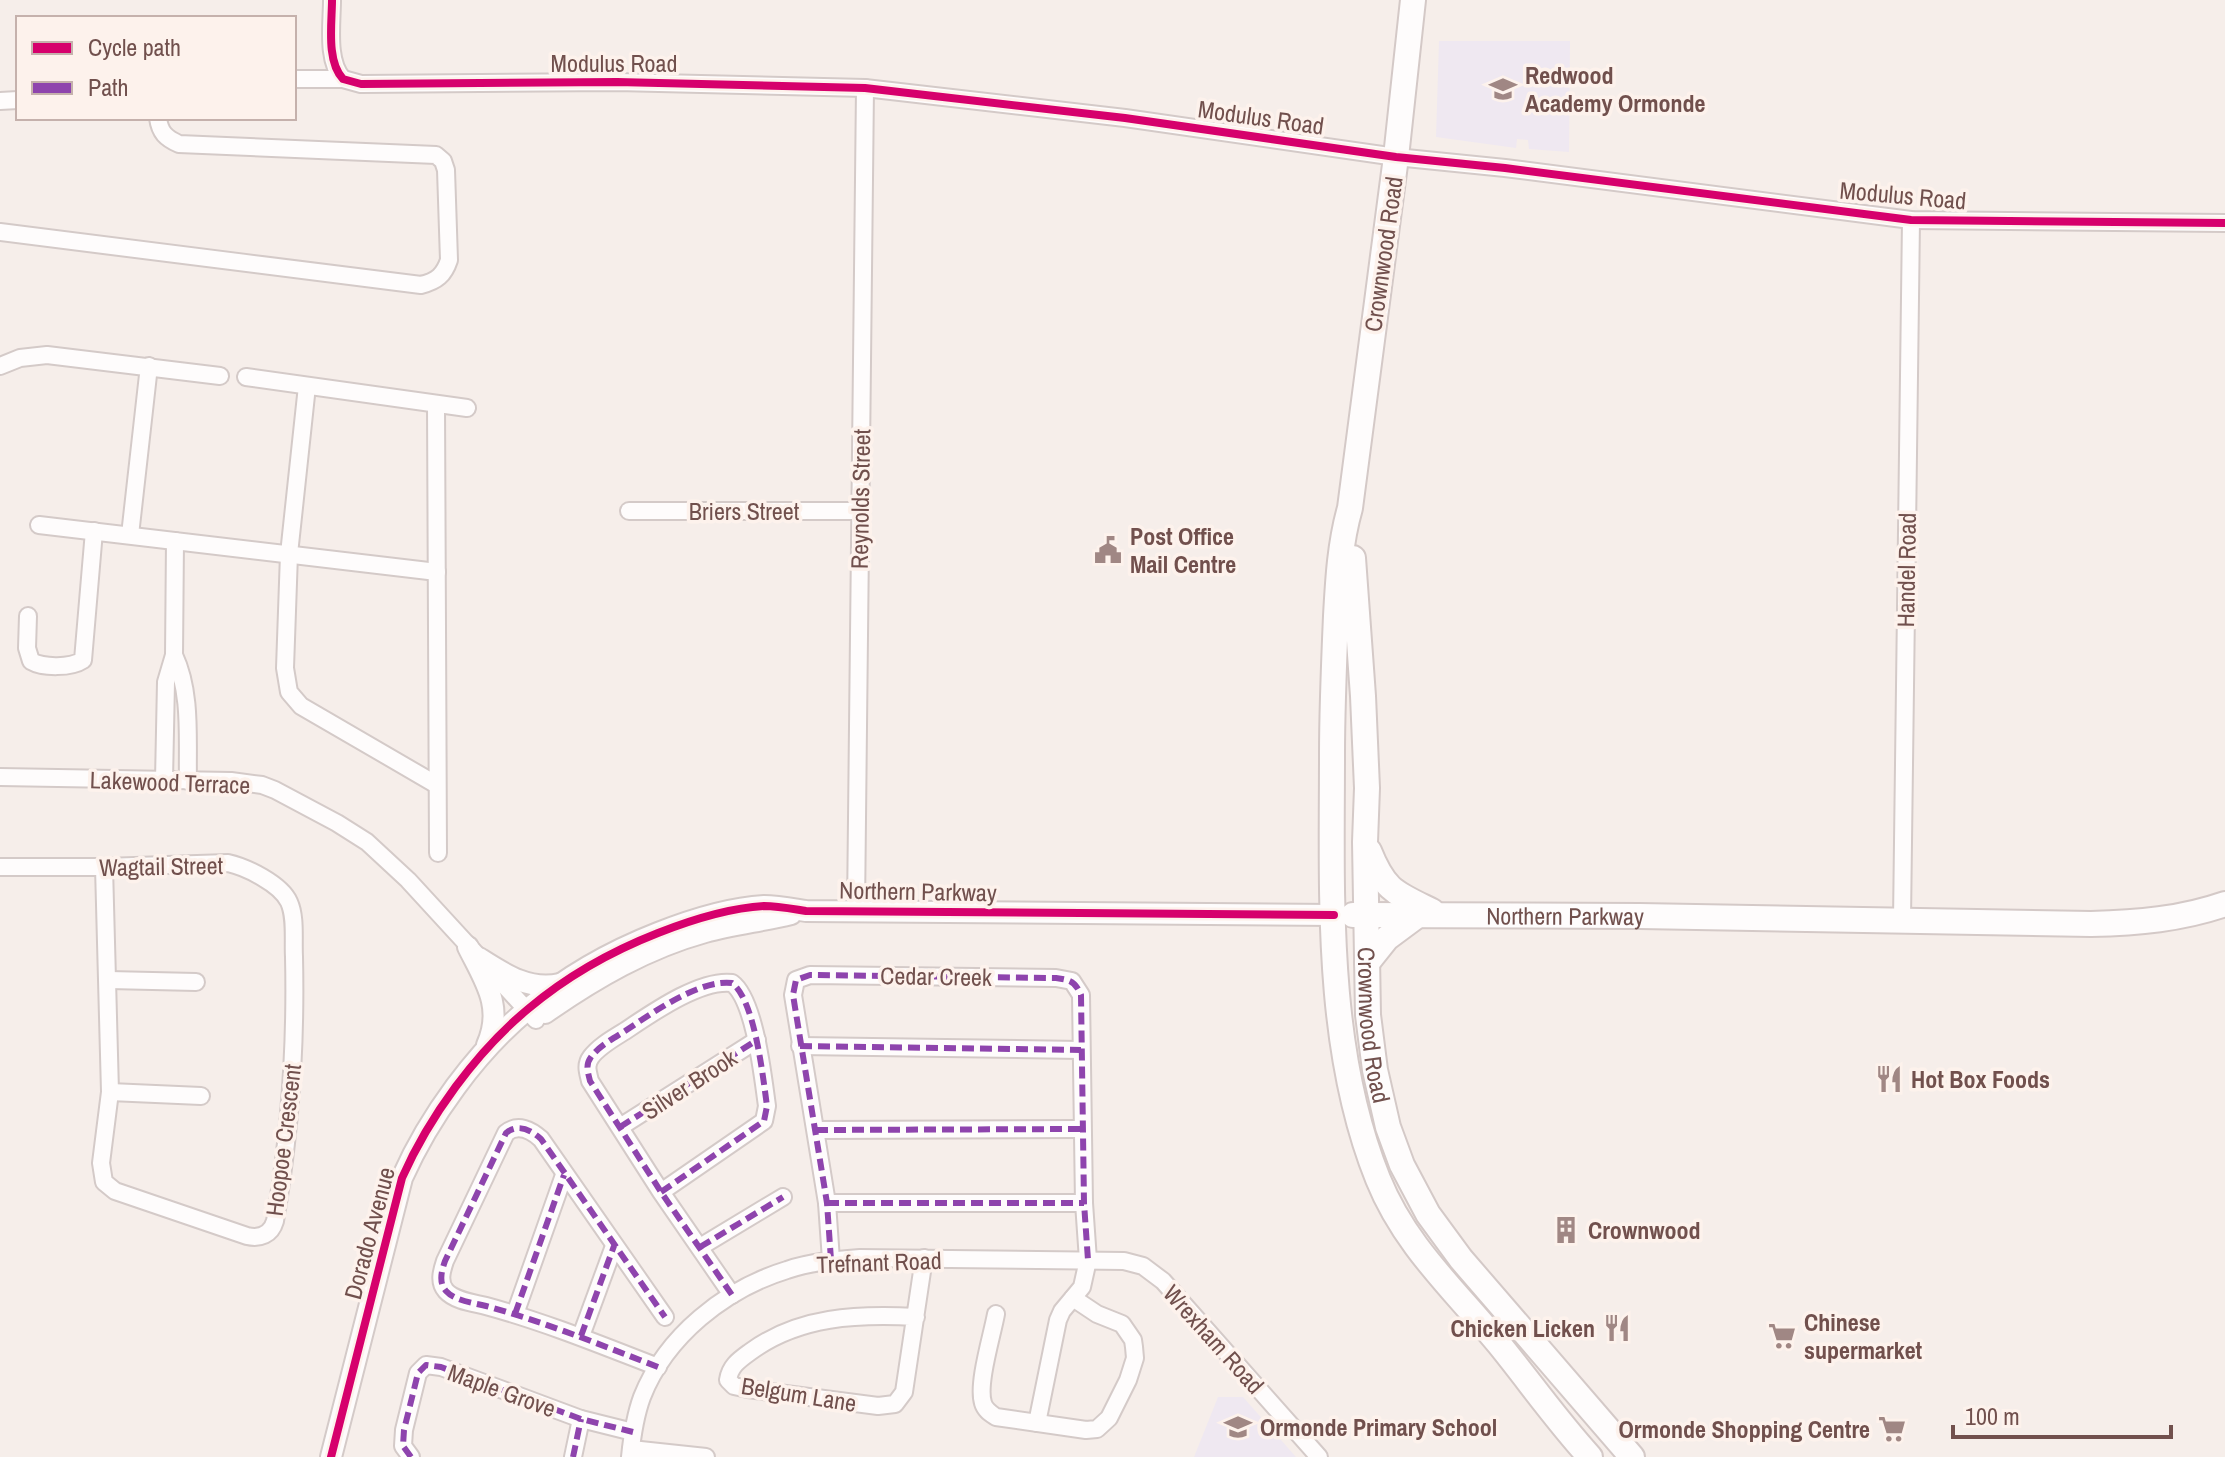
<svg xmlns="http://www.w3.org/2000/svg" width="2225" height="1457" viewBox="0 0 2225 1457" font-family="'Archivo Narrow',sans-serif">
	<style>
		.education { fill: #efe8f1 }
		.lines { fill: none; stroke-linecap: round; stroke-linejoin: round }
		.minor-casing { stroke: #d4cac8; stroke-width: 20 }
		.tertiary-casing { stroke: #d4cac8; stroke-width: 24 }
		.secondary-casing { stroke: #d4c9c7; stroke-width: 28 }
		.minor { stroke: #fefcfc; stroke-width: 16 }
		.tertiary { stroke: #fefcfc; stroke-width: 20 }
		.secondary { stroke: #fefcfc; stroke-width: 24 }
		.quiet { stroke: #8e44ad; stroke-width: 6; stroke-dasharray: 12 6; stroke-linecap: butt }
		.cycleway-casing { stroke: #fdf2ec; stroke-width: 13 }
		.cycleway { stroke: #d6006c; stroke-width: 8 }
		.labels { text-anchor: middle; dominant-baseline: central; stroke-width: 7; stroke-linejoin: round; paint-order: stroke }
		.street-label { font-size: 24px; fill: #71504d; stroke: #fdf2ec }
		.poi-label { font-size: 24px; font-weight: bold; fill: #71504d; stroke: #fdf2ec; text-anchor: start }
	</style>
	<rect width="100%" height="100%" fill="#f6eeea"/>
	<g class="education">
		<path d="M 1439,41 L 1570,41 L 1569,152 L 1529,149 L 1528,140 L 1517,139 L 1516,148 L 1436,137 Z"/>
		<path d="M 1218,1397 L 1243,1397 L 1296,1457 L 1194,1457 Z"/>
	</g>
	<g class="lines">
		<g class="minor-casing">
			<g id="minor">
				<path d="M 332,0 C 332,23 326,61 343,79 L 361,84 L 617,82 L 865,88 L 1125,118 L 1396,157 L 1505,168 L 1911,220 L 2225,223"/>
				<path d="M 294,79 L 343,79"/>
				<path d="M 0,101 L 18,100"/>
				<path d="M 0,232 L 421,285 C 437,281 444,275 449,260 L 446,170 L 443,161 L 436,155 L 179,144 C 166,138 160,133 158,118"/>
				<path d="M 0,366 L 20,358 L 47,355 L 220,376"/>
				<path d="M 246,377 L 467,408"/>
				<path d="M 307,386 L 289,554 L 285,668 L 289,692 L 301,706 L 437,785"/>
				<path d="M 436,404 L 438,853"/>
				<path d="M 629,511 L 859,511"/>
				<path d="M 39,525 L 437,572"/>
				<path d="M 130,535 L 149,366"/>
				<path d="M 28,616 L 27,648 L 31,661 C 43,668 71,668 83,660 L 94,531"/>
				<path d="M 174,655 C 192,693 187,740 188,781"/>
				<path d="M 0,777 L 231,781 L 262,785 L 275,790 L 337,823 L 367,842 L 408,880 L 476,954"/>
				<path d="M 164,780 L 166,682 L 174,655 L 175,541"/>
				<path d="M 0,867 L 104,867 L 228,863 C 246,867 281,884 289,902 C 296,917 293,940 294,957 C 296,1045 290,1134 275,1221 C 271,1235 260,1239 247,1236 L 115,1191 L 104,1182 L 101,1163 L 110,1092 L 104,867"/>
				<path d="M 856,910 L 865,88"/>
				<path d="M 1902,920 L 1911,220"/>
				<path d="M 491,971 L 536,1020"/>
				<path d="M 109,980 L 196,982"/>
				<path d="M 800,1046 L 1081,1050"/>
				<path d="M 110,1092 L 201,1096"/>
				<path d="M 620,1127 L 757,1040"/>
				<path d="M 816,1130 L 1082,1129"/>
				<path d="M 661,1192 L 764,1121 L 767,1106 C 763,1078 755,1000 732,983 C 700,979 652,1013 625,1031 C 614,1038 599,1046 591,1057 C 585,1065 588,1072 590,1081 L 661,1192 L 732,1295"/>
				<path d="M 827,1203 L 1084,1203"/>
				<path d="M 700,1247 L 783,1197"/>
				<path d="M 831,1260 L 827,1203 L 793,995 L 796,980 L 810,975 L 1056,978 L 1072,981 L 1081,995 L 1084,1203 L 1088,1260 L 1082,1287 L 1062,1311 L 1058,1320 L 1037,1423"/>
				<path d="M 515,1314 L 564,1175"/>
				<path d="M 996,1314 C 992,1336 977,1384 983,1403 C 985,1410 990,1413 996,1417 L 1086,1430 L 1097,1429 L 1109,1418 L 1128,1380 L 1135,1358 L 1134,1347 L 1133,1340 L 1122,1324 L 1097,1314 L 1073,1298"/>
				<path d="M 916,1317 C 857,1314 799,1316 750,1352 C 739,1360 730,1366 728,1380 L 734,1386 L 748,1389 L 878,1406 L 895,1404 L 904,1392 L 924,1258"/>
				<path d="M 581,1336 L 614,1246"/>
				<path d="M 658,1367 C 601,1345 545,1322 486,1306 C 474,1303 455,1301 446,1291 C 438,1282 442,1270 445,1261 L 506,1133 C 518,1123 531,1130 541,1139 L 665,1317"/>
				<path d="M 631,1449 L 706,1457"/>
				<path d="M 411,1457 L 403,1446 L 404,1430 L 418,1373 L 426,1365 L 441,1367 L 581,1419 L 633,1432"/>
				<path d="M 573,1457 L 581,1419"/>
				<path d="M 630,1457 C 632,1437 635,1416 642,1397 C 666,1336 725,1289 787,1270 C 810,1262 835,1260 860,1258 L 1124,1261 L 1143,1266 L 1163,1281 L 1319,1457"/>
			</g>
		</g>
		<g class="tertiary-casing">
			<g id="tertiary">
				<path d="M 468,947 C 485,981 504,1007 487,1045"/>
				<path d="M 479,958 C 504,974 529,991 560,984"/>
				<path d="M 545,1013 C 595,978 647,948 705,932 C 734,924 763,921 791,914"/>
				<path d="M 331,1457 L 402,1178 C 429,1117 476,1052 528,1009 C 566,977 612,951 658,933 C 691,920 728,908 764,906 C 778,906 793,909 806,911 L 1334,915"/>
			</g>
		</g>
		<g class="secondary-casing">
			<g id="secondary">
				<path d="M 1413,0 L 1396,157 L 1350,508 C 1340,543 1338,579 1336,616 C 1334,662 1332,708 1332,755 C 1332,894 1325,1048 1378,1179 C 1405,1246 1454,1289 1499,1344 C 1529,1381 1557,1421 1590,1457"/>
				<path id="s1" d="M 1353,558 L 1363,696 L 1367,788 L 1365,842 L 1368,1015 L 1375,1070 L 1388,1127 L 1402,1165 L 1428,1214 L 1461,1259 L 1632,1457"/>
				<path d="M 1369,851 C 1385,891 1395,893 1432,911"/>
				<path id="s2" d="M 1353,915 L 1640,916 L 2091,924 C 2137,923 2182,919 2225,904"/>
				<path d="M 1367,963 L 1387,938 L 1418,915"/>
			</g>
		</g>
		<use href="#minor" class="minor"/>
		<use href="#tertiary" class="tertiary"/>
		<use href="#secondary" class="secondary"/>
		<g class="quiet">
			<path d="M 800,1046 L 1081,1050"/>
			<path d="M 620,1127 L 757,1040"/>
			<path d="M 816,1130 L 1082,1129"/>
			<path d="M 661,1192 L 764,1121 L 767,1106 C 763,1078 755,1000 732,983 C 700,979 652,1013 625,1031 C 614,1038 599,1046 591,1057 C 585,1065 588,1072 590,1081 L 661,1192 L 732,1295"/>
			<path d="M 827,1203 L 1084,1203"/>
			<path d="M 700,1247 L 783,1197"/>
			<path d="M 831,1260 L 827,1203 L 793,995 L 796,980 L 810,975 L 1056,978 C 1070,980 1075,981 1081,995 L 1084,1203 L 1088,1260"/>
			<path d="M 515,1314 L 564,1175"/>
			<path d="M 581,1336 L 614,1246"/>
			<path d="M 658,1367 C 601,1345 545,1322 486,1306 C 474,1303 455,1301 446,1291 C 438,1282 442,1270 445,1261 L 506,1133 C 518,1123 531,1130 541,1139 L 665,1317"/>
			<path d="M 411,1457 L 403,1446 L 404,1430 L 418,1373 L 426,1365 L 441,1367 L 581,1419 L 633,1432"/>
			<path d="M 573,1457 L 581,1419"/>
		</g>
		<g class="cycleway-casing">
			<g id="cycleway">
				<path d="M 332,0 C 332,23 326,61 343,79 L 361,84 L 617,82 L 865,88 L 1125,118 L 1396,157 L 1505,168 L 1911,220 L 2225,223"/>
				<path d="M 331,1457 L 402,1178 C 429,1117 476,1052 528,1009 C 566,977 612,951 658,933 C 691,920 728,908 764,906 C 778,906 793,909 806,911 L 1334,915"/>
			</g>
		</g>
		<use href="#cycleway" class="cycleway"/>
	</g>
	<defs>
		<g id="school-bare" transform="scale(2.16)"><path d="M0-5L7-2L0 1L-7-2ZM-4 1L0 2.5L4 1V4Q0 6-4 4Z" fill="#a08784" stroke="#fdf2ec" stroke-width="2.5" paint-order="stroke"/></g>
		<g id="civic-bare" transform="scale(2.16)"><path d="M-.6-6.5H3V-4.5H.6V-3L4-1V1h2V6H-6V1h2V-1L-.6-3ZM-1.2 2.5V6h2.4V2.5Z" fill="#a08784" stroke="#fdf2ec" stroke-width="2.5" paint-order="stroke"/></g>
		<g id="restaurant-bare" transform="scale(2.16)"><path d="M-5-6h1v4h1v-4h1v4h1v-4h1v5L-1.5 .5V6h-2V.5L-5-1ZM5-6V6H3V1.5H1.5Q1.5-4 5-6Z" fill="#a08784" stroke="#fdf2ec" stroke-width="2.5" paint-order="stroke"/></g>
		<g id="building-bare" transform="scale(2.16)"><path d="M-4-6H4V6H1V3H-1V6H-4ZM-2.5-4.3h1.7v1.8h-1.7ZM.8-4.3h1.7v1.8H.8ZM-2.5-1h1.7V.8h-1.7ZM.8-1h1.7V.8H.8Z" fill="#a08784" stroke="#fdf2ec" stroke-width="2.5" paint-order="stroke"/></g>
		<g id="supermarket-bare" transform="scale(2.16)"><path d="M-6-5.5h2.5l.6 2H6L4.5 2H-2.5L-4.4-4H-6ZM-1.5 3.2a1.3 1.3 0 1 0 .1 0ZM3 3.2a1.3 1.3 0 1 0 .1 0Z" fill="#a08784" stroke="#fdf2ec" stroke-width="2.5" paint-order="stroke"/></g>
	</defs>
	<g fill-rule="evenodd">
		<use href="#school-bare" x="1503" y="89"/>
		<use href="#civic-bare" x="1108" y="550"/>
		<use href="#restaurant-bare" x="1889" y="1079"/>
		<use href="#building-bare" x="1566" y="1230"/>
		<use href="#restaurant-bare" x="1617" y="1328"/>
		<use href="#supermarket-bare" x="1782" y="1336"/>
		<use href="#school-bare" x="1238" y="1427"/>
		<use href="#supermarket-bare" x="1892" y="1429"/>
	</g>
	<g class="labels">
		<g class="street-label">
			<text x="614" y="63">Modulus Road</text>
			<text transform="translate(1261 117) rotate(8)">Modulus Road</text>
			<text transform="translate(1903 195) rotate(5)">Modulus Road</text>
			<text transform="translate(1383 254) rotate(-82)">Crownwood Road</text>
			<text transform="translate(860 499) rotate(-89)">Reynolds Street</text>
			<text x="744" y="511">Briers Street</text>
			<text transform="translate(1906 570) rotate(-89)">Handel Road</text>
			<text transform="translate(170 782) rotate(2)">Lakewood Terrace</text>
			<text transform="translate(161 866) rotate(-1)">Wagtail Street</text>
			<text transform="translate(918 891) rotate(1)">Northern Parkway</text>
			<text stroke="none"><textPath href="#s2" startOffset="212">Northern Parkway</textPath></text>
			<text transform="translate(936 976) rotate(1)">Cedar Creek</text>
			<text stroke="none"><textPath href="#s1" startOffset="468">Crownwood Road</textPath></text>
			<text transform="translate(689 1084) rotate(-33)">Silver Brook</text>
			<text transform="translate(283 1140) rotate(-83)">Hoopoe Crescent</text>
			<text transform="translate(369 1233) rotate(-75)">Dorado Avenue</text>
			<text transform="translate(879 1262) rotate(-2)">Trefnant Road</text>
			<text transform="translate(1214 1339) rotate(48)">Wrexham Road</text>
			<text transform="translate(502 1390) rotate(20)">Maple Grove</text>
			<text transform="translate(799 1394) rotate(9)">Belgum Lane</text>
		</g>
		<g class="poi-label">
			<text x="1525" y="75">Redwood<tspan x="1525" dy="28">Academy Ormonde</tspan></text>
			<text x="1130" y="536">Post Office<tspan x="1130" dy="28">Mail Centre</tspan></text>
			<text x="1911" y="1079">Hot Box Foods</text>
			<text x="1588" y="1230">Crownwood</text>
			<text x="1804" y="1322">Chinese<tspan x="1804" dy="28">supermarket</tspan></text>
			<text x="1595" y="1328" text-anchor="end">Chicken Licken</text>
			<text x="1260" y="1427">Ormonde Primary School</text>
			<text x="1870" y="1429" text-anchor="end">Ormonde Shopping Centre</text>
		</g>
	</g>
	<rect x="16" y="16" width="280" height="104" fill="#fdf2ec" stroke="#c5b1ac" stroke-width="2"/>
	<rect x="32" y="42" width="40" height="12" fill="#d6006c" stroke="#c5b1ac" stroke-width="2"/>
	<text x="88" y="56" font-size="24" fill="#71504d">Cycle path</text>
	<rect x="32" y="82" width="40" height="12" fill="#8e44ad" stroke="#c5b1ac" stroke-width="2"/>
	<text x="88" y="96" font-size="24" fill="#71504d">Path</text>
	<path d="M1953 1425v12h218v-12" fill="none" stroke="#71504d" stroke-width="4"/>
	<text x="1965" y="1425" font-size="24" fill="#71504d" stroke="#fdf2ec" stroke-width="6" paint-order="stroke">100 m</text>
</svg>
